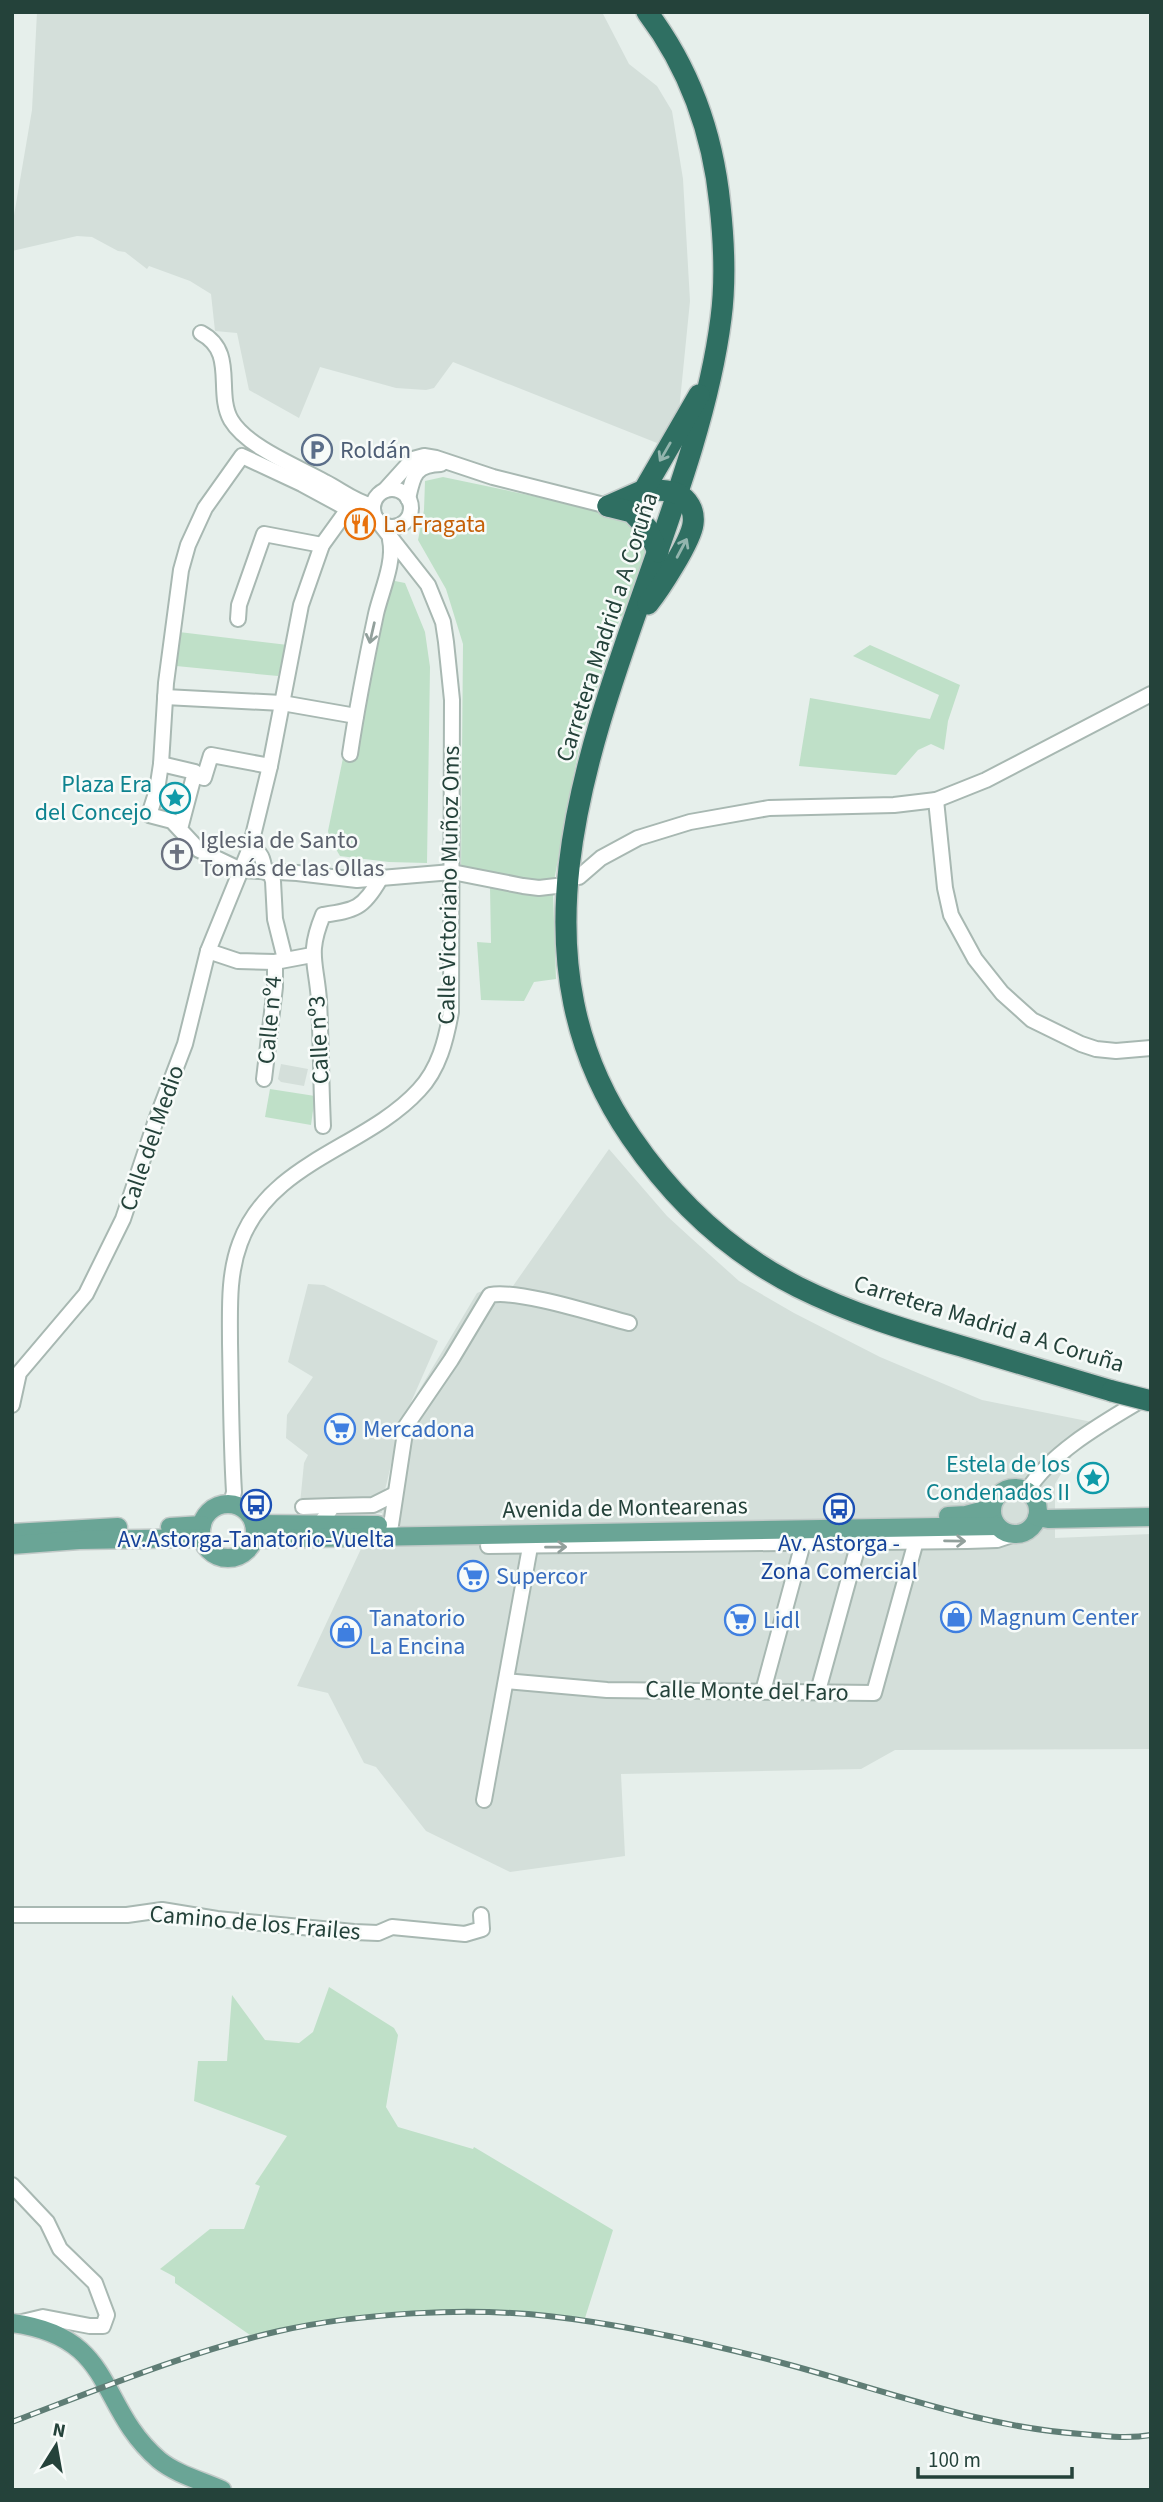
<svg xmlns="http://www.w3.org/2000/svg" width="1163" height="2502" viewBox="0 0 1163 2502" font-family="'Source Sans 3',sans-serif">
	<style>
		.built { fill: #d4dfda }
		.green { fill: #bfe0c8 }
		.lines { fill: none; stroke-linecap: round; stroke-linejoin: round }
		.minor-casing { stroke: #a8b8b2; stroke-width: 18 }
		.major-casing { stroke: #c2cac8; stroke-width: 21 }
		.highway-casing { stroke: #c2cac8; stroke-width: 24 }
		.minor { stroke: #fff; stroke-width: 14 }
		.major { stroke: #6aa596; stroke-width: 18 }
		.highway { stroke: #2f6f62; stroke-width: 21 }
		.rail-casing { stroke: #5f7d75; stroke-width: 6 }
		.rail { stroke: #f7fbf9; stroke-width: 3.5; stroke-dasharray: 10; stroke-linecap: butt }
		.highway-bridge-casing { stroke: #c2cac8; stroke-width: 24; stroke-linecap: butt }
		.highway-bridge { stroke: #2f6f62; stroke-width: 21 }
		.oneway { stroke: #93b5ae }
		.oneway2 { stroke: #92a09c }
		.labels { text-anchor: middle; dominant-baseline: central; stroke-width: 5; stroke-linejoin: round; paint-order: stroke }
		.service-label { font-size: 24px; fill: #4e5e75; stroke: #f7fbf9; text-anchor: start }
		.food-label { font-size: 24px; fill: #c56008; stroke: #f7fbf9; text-anchor: start }
		.street-label { font-size: 24px; fill: #24423a; stroke: #f7fbf9 }
		.culture-label { font-size: 24px; fill: #0d838f; stroke: #f7fbf9; text-anchor: end }
		.worship-label { font-size: 24px; fill: #5b616d; stroke: #f7fbf9; text-anchor: start }
		.shop-label { font-size: 24px; fill: #366cbe; stroke: #f7fbf9; text-anchor: start }
		.transit-label { font-size: 24px; fill: #164399; stroke: #f7fbf9 }
	</style>
	<rect width="100%" height="100%" fill="#e6efeb"/>
	<g class="built">
		<path d="M 37,12 L 602,12 L 629,64 L 657,86 L 672,111 L 683,179 L 690,301 L 679,411 L 657,443 L 453,362 L 434,388 L 426,390 L 396,388 L 320,367 L 299,418 L 249,390 L 237,333 L 215,331 L 211,294 L 190,281 L 149,266 L 147,269 L 125,252 L 118,251 L 92,237 L 77,236 L 12,251 L 12,227 L 32,110 Z"/>
		<path d="M 281,1064 L 308,1069 L 304,1086 L 281,1082 L 278,1079 Z"/>
		<path d="M 609,1149 L 667,1216 L 691,1238 L 739,1281 L 794,1313 L 880,1357 L 982,1400 L 1092,1422 L 1055,1484 L 1055,1538 L 1151,1534 L 1151,1749 L 895,1750 L 861,1769 L 621,1774 L 625,1856 L 510,1872 L 426,1831 L 376,1767 L 364,1763 L 328,1693 L 297,1686 L 360,1551 L 382,1515 L 401,1423 L 385,1490 L 382,1513 L 299,1514 L 304,1463 L 308,1455 L 286,1438 L 287,1415 L 313,1377 L 288,1362 L 308,1284 L 324,1285 L 438,1341 L 408,1409 L 477,1293 L 493,1287 L 513,1286 Z"/>
	</g>
	<g class="green">
		<path d="M 443,477 L 619,514 L 650,541 L 635,601 L 620,618 L 581,737 L 554,881 L 513,883 L 461,872 L 463,644 L 446,589 L 418,540 L 424,510 L 425,481 Z"/>
		<path d="M 390,580 L 405,583 L 425,632 L 430,667 L 427,863 L 389,862 L 340,856 L 329,837 L 328,831 L 343,758 L 355,758 Z"/>
		<path d="M 179,632 L 288,645 L 278,676 L 176,666 Z"/>
		<path d="M 870,645 L 960,685 L 948,721 L 944,750 L 931,744 L 918,750 L 896,775 L 799,766 L 810,698 L 930,719 L 939,695 L 853,656 Z"/>
		<path d="M 165,791 L 184,794 L 179,816 L 161,812 Z"/>
		<path d="M 490,887 L 553,892 L 556,979 L 534,982 L 524,1001 L 481,1000 L 477,942 L 491,943 Z"/>
		<path d="M 270,1089 L 315,1096 L 311,1125 L 265,1117 Z"/>
		<path d="M 329,1987 L 394,2028 L 398,2035 L 386,2107 L 398,2127 L 473,2149 L 474,2147 L 613,2230 L 585,2318 C 512,2310 438,2307 366,2315 C 327,2320 288,2328 250,2335 L 175,2283 L 175,2277 L 160,2269 L 210,2229 L 244,2229 L 260,2186 L 255,2184 L 287,2136 L 194,2101 L 198,2061 L 227,2061 L 232,1995 L 265,2040 L 299,2043 L 313,2032 Z"/>
	</g>
	<g class="lines">
		<g class="minor-casing">
			<g id="minor">
				<path d="M 201,333 C 237,352 215,392 231,420 C 247,447 298,467 325,482 C 341,490 355,502 373,506"/>
				<circle cx="392" cy="508" r="19"/>
				<path d="M 385,490 L 413,459 L 424,456 L 436,458 L 493,477 L 608,506"/>
				<path d="M 408,499 C 413,476 414,465 441,464"/>
				<path d="M 238,619 L 239,605 L 264,534 L 322,545"/>
				<path d="M 165,697 L 282,703 L 356,716"/>
				<path d="M 350,754 C 357,707 366,661 376,614 C 381,592 395,562 390,540"/>
				<path d="M 161,764 L 166,683 L 181,570 L 188,545 L 205,508 L 242,456 L 302,484 L 348,509 L 360,503"/>
				<path d="M 194,775 L 204,778 L 211,755 L 270,766"/>
				<path d="M 936,800 L 945,888 L 951,915 L 975,959 L 1002,993 L 1032,1020 L 1081,1044 L 1096,1049 L 1116,1051 L 1151,1048"/>
				<path d="M 180,829 L 195,772 L 161,764 L 157,790 L 149,815 L 172,821 L 199,850 L 241,870 L 297,873 L 357,880 L 452,872 L 523,886 L 539,888 L 556,886"/>
				<path d="M 250,848 C 262,852 263,859 265,872"/>
				<path d="M 270,872 L 273,881 L 275,919 L 285,959"/>
				<path d="M 579,877 L 601,858 L 638,838 L 690,822 L 769,808 L 894,805 L 936,800 L 986,780 L 1151,694"/>
				<path d="M 208,951 L 238,961 L 275,962 L 312,955"/>
				<path d="M 264,1079 L 275,987 L 275,962"/>
				<path d="M 323,1126 C 321,1084 321,1042 319,1000 C 316,961 307,954 323,915 C 355,910 363,909 380,879"/>
				<path d="M 12,1405 L 19,1373 L 86,1294 L 123,1219 L 156,1120 L 185,1044 L 208,951 L 250,848 L 270,766 L 301,605 L 322,545 L 348,509"/>
				<path d="M 1027,1491 C 1052,1451 1105,1422 1145,1398"/>
				<path d="M 231,1504 L 234,1492 C 231,1442 231,1393 230,1343 C 230,1309 228,1275 240,1243 C 270,1161 366,1148 419,1090 C 439,1069 446,1040 451,1012 L 452,700 L 446,642 L 443,622 L 428,585 L 377,520"/>
				<path d="M 303,1507 L 333,1506"/>
				<path d="M 319,1525 L 333,1506 L 373,1505 L 395,1494"/>
				<path d="M 391,1525 L 406,1426 L 451,1360 L 490,1295 C 518,1289 598,1315 629,1323"/>
				<path d="M 488,1546 L 967,1541 L 997,1540 L 1015,1534"/>
				<path d="M 506,1681 L 607,1690 L 874,1693 L 916,1541"/>
				<path d="M 763,1691 L 803,1543"/>
				<path d="M 818,1691 L 859,1542"/>
				<path d="M 484,1800 L 530,1547"/>
				<path d="M 12,1915 L 127,1915 L 162,1910 L 217,1919 L 354,1932 L 378,1933 L 392,1927 L 465,1934 L 482,1929 L 481,1915"/>
				<path d="M 12,2185 L 47,2222 L 60,2249 L 95,2283 L 107,2315 L 103,2326 L 90,2326 L 43,2317 L 18,2323"/>
			</g>
		</g>
		<g class="major-casing">
			<g id="major">
				<circle cx="1015" cy="1511" r="23"/>
				<circle cx="228" cy="1531" r="27"/>
				<path d="M 948,1516 L 966,1515 L 992,1508"/>
				<path d="M 1037,1517 L 1048,1519 L 1151,1517"/>
				<path d="M 254,1524 L 378,1525"/>
				<path d="M 170,1527 L 202,1525"/>
				<path d="M 12,1533 L 118,1527"/>
				<path d="M 254,1539 L 997,1526"/>
				<path d="M 12,1545 L 79,1540 L 202,1538"/>
				<path d="M 12,2323 C 117,2337 96,2406 159,2460 C 176,2474 202,2481 222,2490"/>
			</g>
		</g>
		<g class="highway-casing">
			<g id="highway">
				<path d="M 647,12 C 690,69 713,135 720,205 C 724,242 726,280 721,318 C 688,581 455,881 631,1137 C 674,1200 729,1252 798,1287 C 850,1313 905,1330 961,1346 C 1011,1361 1061,1376 1112,1391"/>
				<path d="M 644,490 C 654,490 666,489 676,493 C 688,499 695,510 693,524 C 691,541 660,589 648,604"/>
				<path d="M 608,506 L 644,490 L 699,395"/>
				<path d="M 608,506 L 632,512 L 647,528 L 658,552"/>
			</g>
		</g>
		<use href="#minor" class="minor"/>
		<use href="#major" class="major"/>
		<use href="#highway" class="highway"/>
		<g class="rail-casing">
			<path id="rail" d="M 12,2422 C 99,2389 188,2352 279,2331 C 360,2313 466,2307 548,2316 C 630,2325 711,2344 790,2365 C 886,2391 981,2427 1081,2434 C 1104,2436 1127,2439 1151,2435"/>
		</g>
		<use href="#rail" class="rail"/>
		<g class="highway-bridge-casing">
			<path id="highway-bridge" d="M 1112,1391 L 1151,1401"/>
		</g>
		<use href="#highway-bridge" class="highway-bridge"/>
	</g>
	<defs><path id="oneway-shaft" d="M-6 0H5M1.5-3L5.5 0L1.5 3" fill="none" stroke-width="1.6" stroke-linecap="round" stroke-linejoin="round" transform="scale(1.75)"/></defs>
	<g class="oneway">
		<use href="#oneway-shaft" transform="translate(665 452) rotate(120)"/>
		<use href="#oneway-shaft" transform="translate(682 548) rotate(-62)"/>
	</g>
	<g class="oneway2">
		<use href="#oneway-shaft" transform="translate(372 633) rotate(103)"/>
		<use href="#oneway-shaft" transform="translate(955 1541) rotate(1)"/>
		<use href="#oneway-shaft" transform="translate(556 1547) rotate(-1)"/>
	</g>
	<defs>
		<g id="parking-ring" transform="scale(1.575)"><circle r="9.5" fill="#f7fbf9" stroke="#5c6f8a" stroke-width="1.5"/><path d="M-3.5-5.5H1a3.5 3.5 0 0 1 0 7H-1V5.5H-3.5ZM-1-3.4V-.6H.8a1.4 1.4 0 0 0 0-2.8Z" fill="#5c6f8a"/></g>
		<g id="restaurant-ring" transform="scale(1.575)"><circle r="9.5" fill="#f7fbf9" stroke="#e8710a" stroke-width="1.5"/><path d="M-5-6h1v4h1v-4h1v4h1v-4h1v5L-1.5 .5V6h-2V.5L-5-1ZM5-6V6H3V1.5H1.5Q1.5-4 5-6Z" fill="#e8710a"/></g>
		<g id="sight-ring" transform="scale(1.575)"><circle r="9.5" fill="#f7fbf9" stroke="#0f9aa8" stroke-width="1.5"/><path d="M0-6L1.8-2.2L6-1.7L2.9 1.2L3.7 5.4L0 3.3L-3.7 5.4L-2.9 1.2L-6-1.7L-1.8-2.2Z" fill="#0f9aa8"/></g>
		<g id="church-ring" transform="scale(1.575)"><circle r="9.5" fill="#f7fbf9" stroke="#6b7280" stroke-width="1.5"/><path d="M-1.2-6h2.4v3.5h3.3v2.4h-3.3V6h-2.4V-.1h-3.3v-2.4h3.3Z" fill="#6b7280"/></g>
		<g id="supermarket-ring" transform="scale(1.575)"><circle r="9.5" fill="#f7fbf9" stroke="#3f7fe0" stroke-width="1.5"/><path d="M-6-5.5h2.5l.6 2H6L4.5 2H-2.5L-4.4-4H-6ZM-1.5 3.2a1.3 1.3 0 1 0 .1 0ZM3 3.2a1.3 1.3 0 1 0 .1 0Z" fill="#3f7fe0"/></g>
		<g id="bus-ring" transform="scale(1.575)"><circle r="9.5" fill="#f7fbf9" stroke="#1a4fb4" stroke-width="1.5"/><path d="M-5-6H5V4H4V6H2V4H-2V6H-4V4H-5ZM-3.5-4V0h7V-4ZM-3.5 1.2v1.5H-2V1.2ZM2 1.2v1.5H3.5V1.2Z" fill="#1a4fb4"/></g>
		<g id="shop-ring" transform="scale(1.575)"><circle r="9.5" fill="#f7fbf9" stroke="#3f7fe0" stroke-width="1.5"/><path d="M-5-2.5h2.3a2.7 3.5 0 0 1 5.4 0H5L5.5 6h-11ZM-1.5-2.5h3a1.5 2.3 0 0 0-3 0Z" fill="#3f7fe0"/></g>
	</defs>
	<g fill-rule="evenodd">
		<use href="#parking-ring" x="317" y="450"/>
		<use href="#restaurant-ring" x="360" y="524"/>
		<use href="#sight-ring" x="175" y="798"/>
		<use href="#church-ring" x="177" y="854"/>
		<use href="#supermarket-ring" x="340" y="1429"/>
		<use href="#sight-ring" x="1093" y="1478"/>
		<use href="#bus-ring" x="256" y="1505"/>
		<use href="#bus-ring" x="839" y="1509"/>
		<use href="#supermarket-ring" x="473" y="1576"/>
		<use href="#shop-ring" x="956" y="1617"/>
		<use href="#supermarket-ring" x="740" y="1620"/>
		<use href="#shop-ring" x="346" y="1632"/>
	</g>
	<g class="labels">
		<g class="service-label">
			<text x="340" y="450">Roldán</text>
		</g>
		<g class="food-label">
			<text x="383" y="524">La Fragata</text>
		</g>
		<g class="street-label">
			<text transform="translate(607 627) rotate(-72)">Carretera Madrid a A Coruña</text>
			<text transform="translate(449 885) rotate(-89)">Calle Victoriano Muñoz Oms</text>
			<text transform="translate(270 1020) rotate(-85)">Calle nº4</text>
			<text transform="translate(319 1040) rotate(-93)">Calle nº3</text>
			<text transform="translate(152 1138) rotate(-71)">Calle del Medio</text>
			<text transform="translate(989 1324) rotate(17)">Carretera Madrid a A Coruña</text>
			<text transform="translate(625 1508) rotate(-1)">Avenida de Montearenas</text>
			<text transform="translate(747 1691) rotate(1)">Calle Monte del Faro</text>
			<text transform="translate(255 1923) rotate(5)">Camino de los Frailes</text>
		</g>
		<g class="culture-label">
			<text x="152" y="784">Plaza Era<tspan x="152" dy="28">del Concejo</tspan></text>
			<text x="1070" y="1464">Estela de los<tspan x="1070" dy="28">Condenados II</tspan></text>
		</g>
		<g class="worship-label">
			<text x="200" y="840">Iglesia de Santo<tspan x="200" dy="28">Tomás de las Ollas</tspan></text>
		</g>
		<g class="shop-label">
			<text x="363" y="1429">Mercadona</text>
			<text x="496" y="1576">Supercor</text>
			<text x="979" y="1617">Magnum Center</text>
			<text x="369" y="1618">Tanatorio<tspan x="369" dy="28">La Encina</tspan></text>
			<text x="763" y="1620">Lidl</text>
		</g>
		<g class="transit-label">
			<text x="256" y="1539">Av.Astorga-Tanatorio-Vuelta</text>
			<text x="839" y="1543">Av. Astorga -<tspan x="839" dy="28">Zona Comercial</tspan></text>
		</g>
	</g>
	<rect width="1163" height="2502" fill="none" stroke="#24423a" stroke-width="28"/>
	<g transform="translate(56 2446) rotate(11)" stroke="#f7fbf9" stroke-width="5" paint-order="stroke">
	<path d="M0-5L12 26L0 18L-12 26Z" fill="#24423a"/>
	<text y="-10" font-size="19" font-weight="bold" text-anchor="middle" fill="#24423a">N</text>
	</g>
	<path d="M918 2467v10h154v-10" fill="none" stroke="#24423a" stroke-width="3.5"/>
	<text x="928" y="2467" font-size="21" fill="#24423a" stroke="#f7fbf9" stroke-width="5" paint-order="stroke">100 m</text>
</svg>
